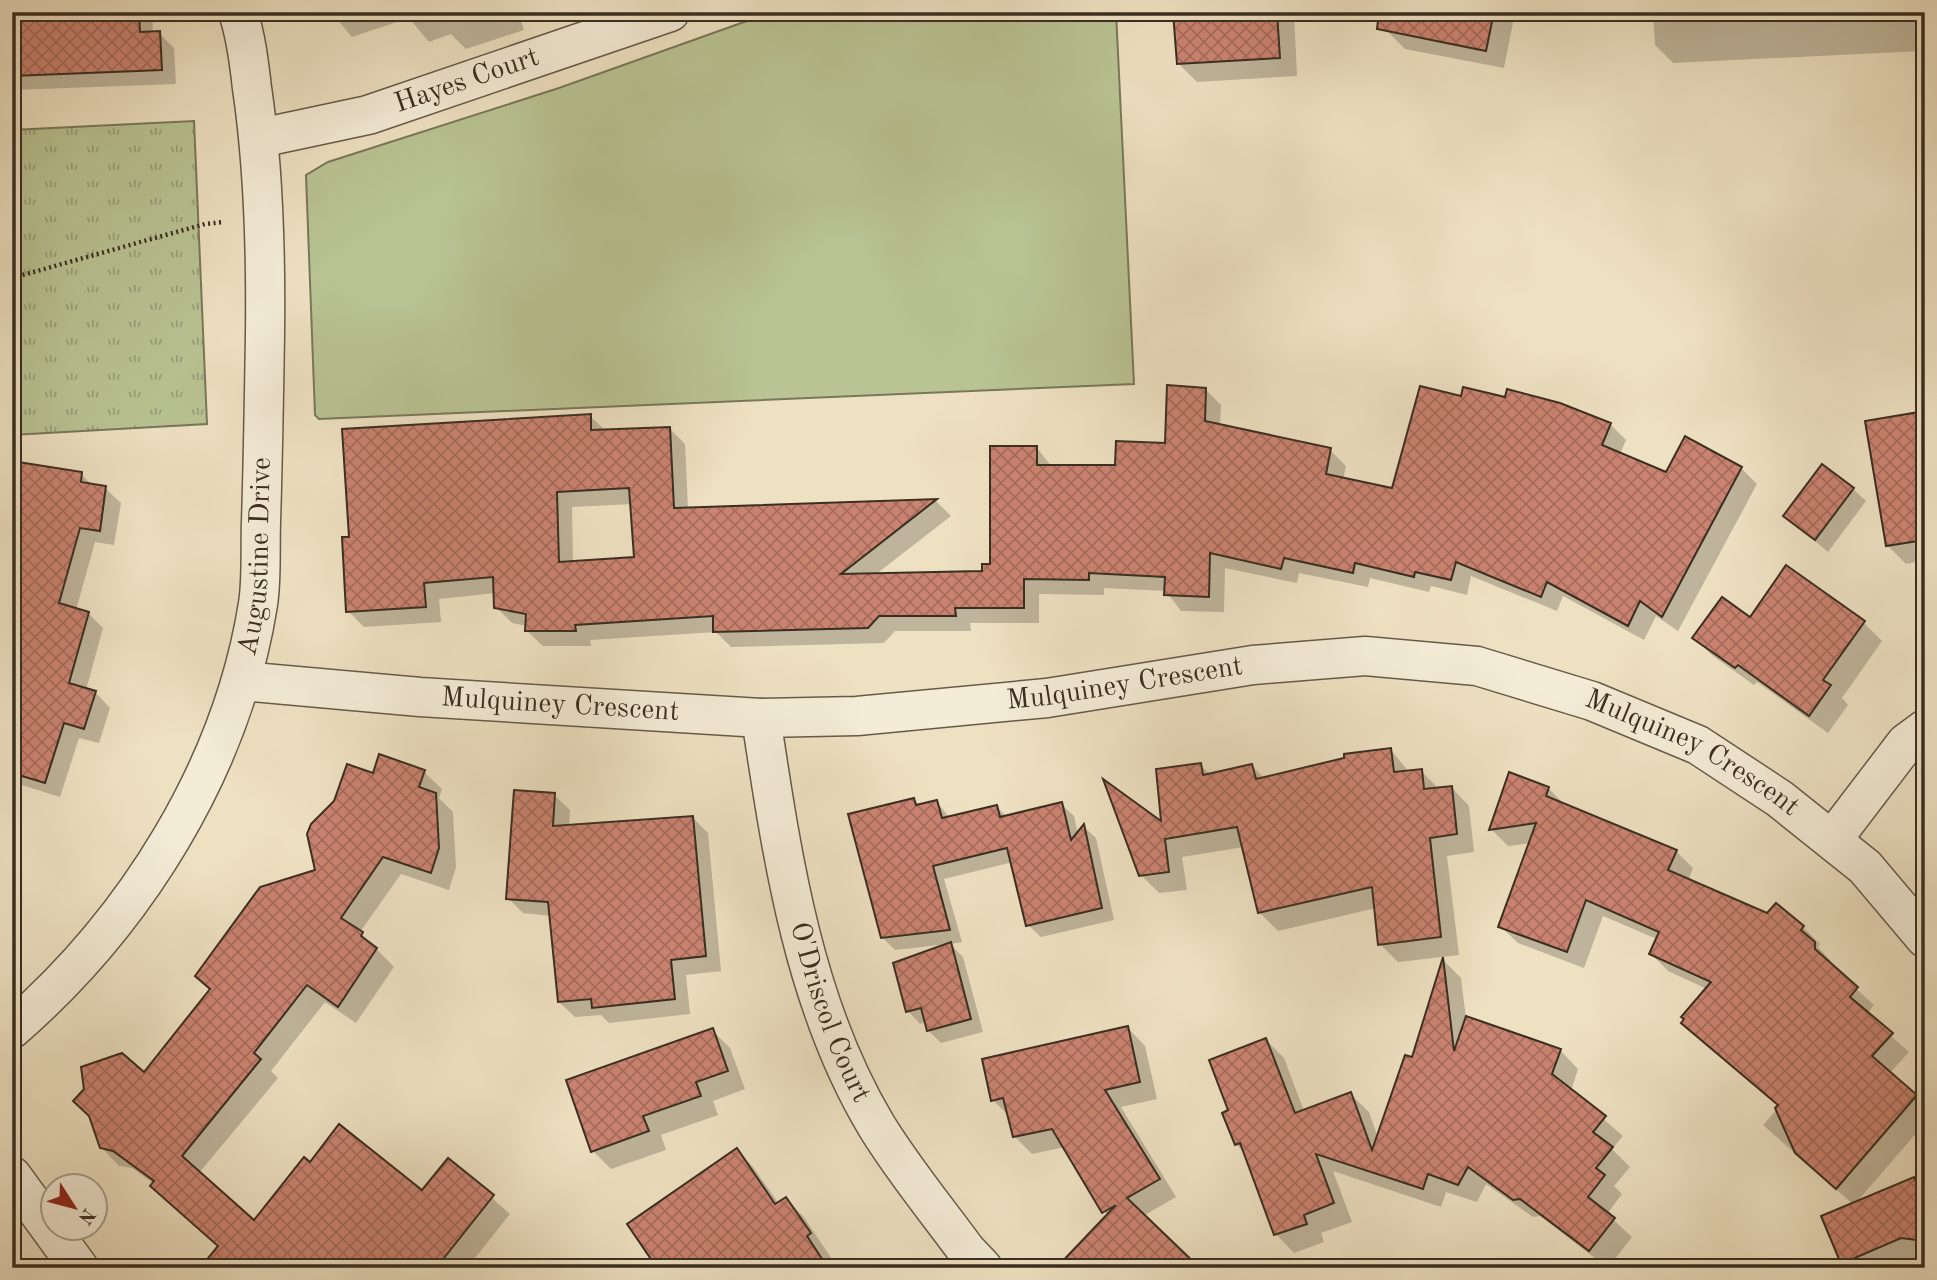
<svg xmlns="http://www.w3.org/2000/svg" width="1937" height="1280" viewBox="0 0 1937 1280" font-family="'Old Standard TT',serif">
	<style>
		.green { fill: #b9c393; stroke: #79785a; stroke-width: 2 }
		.park { fill: url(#park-tufts); stroke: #79785a; stroke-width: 2 }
		.shadow { fill: #0003; fill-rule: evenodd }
		.building { fill: url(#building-cross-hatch); stroke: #392e21; stroke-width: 2; fill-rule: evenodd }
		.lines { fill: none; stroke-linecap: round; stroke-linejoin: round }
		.minor-casing { stroke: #665b49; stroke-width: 41 }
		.path { stroke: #392e21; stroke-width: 4.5; stroke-dasharray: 2 3.5; stroke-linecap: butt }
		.minor { stroke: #f4ecd7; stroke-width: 38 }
		.labels { text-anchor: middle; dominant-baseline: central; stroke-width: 5; stroke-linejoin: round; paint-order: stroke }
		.street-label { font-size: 28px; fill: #392e21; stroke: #f4ecd7 }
	</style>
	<defs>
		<pattern id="park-tufts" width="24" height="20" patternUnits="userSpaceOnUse" patternTransform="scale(1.75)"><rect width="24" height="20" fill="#b9c393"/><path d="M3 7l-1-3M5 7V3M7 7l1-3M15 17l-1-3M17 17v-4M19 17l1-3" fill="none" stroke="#979f78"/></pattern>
		<pattern id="building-cross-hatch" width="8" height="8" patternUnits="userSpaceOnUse" patternTransform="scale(1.75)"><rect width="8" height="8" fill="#cb8371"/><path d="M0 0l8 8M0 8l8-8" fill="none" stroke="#a66c5c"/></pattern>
	</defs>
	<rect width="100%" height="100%" fill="#eee1c2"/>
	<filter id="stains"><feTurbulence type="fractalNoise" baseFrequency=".00286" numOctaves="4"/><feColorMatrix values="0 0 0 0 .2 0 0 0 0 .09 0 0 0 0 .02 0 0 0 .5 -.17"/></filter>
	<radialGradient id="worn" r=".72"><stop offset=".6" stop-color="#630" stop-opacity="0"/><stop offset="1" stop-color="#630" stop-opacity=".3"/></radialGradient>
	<path class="green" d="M 772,12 L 1116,12 L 1134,384 L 319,419 L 315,415 L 306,175 L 328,162 L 559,88 Z"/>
	<path class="park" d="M 194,121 L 207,424 L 12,435 L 12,130 Z"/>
	<g class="shadow">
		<path d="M 12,12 L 152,12 L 153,33 L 159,33 L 174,48 L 176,84 L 12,90 Z"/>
		<path d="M 331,12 L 518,12 L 524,30 L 466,49 L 451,34 L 429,42 L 409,18 L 352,37 Z"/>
		<path d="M 1175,12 L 1294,12 L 1297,76 L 1197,82 L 1178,63 Z"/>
		<path d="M 1391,12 L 1515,12 L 1504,68 L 1405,49 L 1387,31 Z"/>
		<path d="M 1653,12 L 1920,12 L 1922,51 L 1673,63 L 1655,45 Z"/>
		<path d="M 1205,389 L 1221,405 L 1220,426 L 1330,450 L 1346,466 L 1343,480 L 1393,490 L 1610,424 L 1626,440 L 1620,454 L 1667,474 L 1741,468 L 1757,484 L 1678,631 L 1656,616 L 1644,640 L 1563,596 L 1557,611 L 1471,576 L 1467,595 L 1431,586 L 1429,592 L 1370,578 L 1368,587 L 1299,573 L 1297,583 L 1225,568 L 1224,612 L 1181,611 L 1166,591 L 1104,588 L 1104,595 L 1039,594 L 1039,623 L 970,623 L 971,631 L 895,631 L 884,643 L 731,647 L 716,632 L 590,640 L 591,646 L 543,646 L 527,631 L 527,626 L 512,623 L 496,607 L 495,593 L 439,599 L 441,622 L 364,627 L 348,611 L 351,538 L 590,416 L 606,431 L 669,428 L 685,444 L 688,509 L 936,501 L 951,516 L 875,575 L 984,573 L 992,566 L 1037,448 L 1052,467 L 1117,466 L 1167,445 ZM 632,504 L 636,559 L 573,563 L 572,507 Z"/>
		<path d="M 1925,413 L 1925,560 L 1906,564 L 1887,545 Z"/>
		<path d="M 81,474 L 93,486 L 105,488 L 121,503 L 114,545 L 95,542 L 76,610 L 88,613 L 103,628 L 86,690 L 95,692 L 110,708 L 99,743 L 79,738 L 60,797 L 12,782 L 12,572 Z"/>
		<path d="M 1853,489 L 1866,501 L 1828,552 L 1785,516 Z"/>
		<path d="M 1750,620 L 1864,623 L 1882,641 L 1842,698 L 1848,705 L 1828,733 L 1757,682 L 1754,685 L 1713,656 L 1694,638 Z"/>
		<path d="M 1391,750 L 1409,772 L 1421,771 L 1439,789 L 1451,787 L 1469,806 L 1474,852 L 1447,856 L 1459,955 L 1398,962 L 1380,944 L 1376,908 L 1278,931 L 1259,912 L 1244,847 L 1182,857 L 1187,890 L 1159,893 L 1141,875 L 1163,825 L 1200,765 L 1211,775 L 1252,766 L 1264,778 Z"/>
		<path d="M 424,772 L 442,789 L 439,798 L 453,812 L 456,867 L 449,890 L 401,874 L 360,932 L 394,967 L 356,1023 L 325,1002 L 271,1071 L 278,1078 L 199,1173 L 254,1222 L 310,1165 L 423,1193 L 449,1160 L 510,1214 L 467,1268 L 209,1268 L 219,1247 L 170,1204 L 152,1186 L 154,1184 L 132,1168 L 119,1166 L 101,1147 L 144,1075 L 317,871 L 374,775 Z"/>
		<path d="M 1548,788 L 1566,806 L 1676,851 L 1693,868 L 1688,881 L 1803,927 L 1820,944 L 1818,947 L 1831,961 L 1831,966 L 1874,1005 L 1867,1014 L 1909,1052 L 1889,1074 L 1925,1106 L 1925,1123 L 1855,1204 L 1914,1179 L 1920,1185 L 1925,1184 L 1925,1268 L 1845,1268 L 1824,1217 L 1854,1205 L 1763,1125 L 1779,1107 L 1683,1023 L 1707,989 L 1668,971 L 1651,954 L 1657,939 L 1603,916 L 1584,968 L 1518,943 L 1500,926 L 1531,843 L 1508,846 L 1491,829 Z"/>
		<path d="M 554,795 L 570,810 L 569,827 L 693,818 L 708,833 L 721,971 L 686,975 L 690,1014 L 609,1023 L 601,1015 L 575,1017 L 559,1002 L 551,916 L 523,913 L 508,898 Z"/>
		<path d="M 913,800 L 919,806 L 937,802 L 950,818 L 997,807 L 1007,817 L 1061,804 L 1074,816 L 1078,834 L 1084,827 L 1096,838 L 1114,920 L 1041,937 L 1028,925 L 1013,862 L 944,879 L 962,942 L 950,944 L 963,957 L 983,1032 L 941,1043 L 928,1030 L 926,1022 L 920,1024 L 908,1011 L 948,944 L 895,950 L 882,937 Z"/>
		<path d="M 1444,961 L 1461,978 L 1466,1018 L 1560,1050 L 1578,1069 L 1571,1091 L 1623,1136 L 1612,1149 L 1630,1167 L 1614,1186 L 1622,1194 L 1607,1214 L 1632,1237 L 1608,1268 L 1540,1216 L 1533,1217 L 1486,1184 L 1477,1202 L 1446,1192 L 1441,1207 L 1333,1171 L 1352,1222 L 1321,1233 L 1324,1242 L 1294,1253 L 1276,1234 L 1246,1154 L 1236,1144 L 1266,1040 L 1284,1058 L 1304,1111 L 1350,1094 L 1369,1112 L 1378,1138 L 1413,1059 Z"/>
		<path d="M 1128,1028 L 1145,1046 L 1157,1099 L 1121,1107 L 1176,1197 L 1143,1216 L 1108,1216 L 1065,1147 L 1032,1154 L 1014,1136 L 1010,1117 L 993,1100 Z"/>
		<path d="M 712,1030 L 730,1048 L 745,1089 L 713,1101 L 718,1115 L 661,1135 L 666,1150 L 611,1169 L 593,1151 Z"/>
		<path d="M 737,1150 L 753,1167 L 779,1204 L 786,1199 L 803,1216 L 838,1268 L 768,1268 Z"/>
	</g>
	<g class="building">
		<path d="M 139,12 L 140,32 L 160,31 L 162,70 L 12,76 L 12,18 L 29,17 L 29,13 Z"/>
		<path d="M 1173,12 L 1277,12 L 1280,58 L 1177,64 Z"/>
		<path d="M 1379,12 L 1494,12 L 1486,51 L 1377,29 Z"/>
		<path d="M 1167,385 L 1206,388 L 1205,421 L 1331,448 L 1326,474 L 1392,488 L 1420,386 L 1461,396 L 1463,387 L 1505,397 L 1507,389 L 1560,403 L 1611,423 L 1602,445 L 1666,472 L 1685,436 L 1742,467 L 1662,617 L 1640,601 L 1628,626 L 1547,582 L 1541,597 L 1456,562 L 1451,580 L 1415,572 L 1414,577 L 1355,563 L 1353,573 L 1284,558 L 1281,569 L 1210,553 L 1209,597 L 1164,595 L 1165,577 L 1089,573 L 1089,580 L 1024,579 L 1024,608 L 955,608 L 956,616 L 879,616 L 868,628 L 713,632 L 713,616 L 575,625 L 576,631 L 525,631 L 526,614 L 494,608 L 493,577 L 424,583 L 426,607 L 346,612 L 342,537 L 349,537 L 342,429 L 591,414 L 591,430 L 670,427 L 674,508 L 937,499 L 841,574 L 982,571 L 982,564 L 990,564 L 990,446 L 1037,446 L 1037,465 L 1115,465 L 1116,441 L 1165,443 ZM 629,488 L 634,557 L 559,562 L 557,492 Z"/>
		<path d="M 1925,411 L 1925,540 L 1886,546 L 1865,421 Z"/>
		<path d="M 12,461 L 82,472 L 81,482 L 106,486 L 100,531 L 80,528 L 59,603 L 89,612 L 69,683 L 96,691 L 84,729 L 64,723 L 45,783 L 12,773 Z"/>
		<path d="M 1822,464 L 1854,488 L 1815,540 L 1783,516 Z"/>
		<path d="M 1786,565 L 1865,621 L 1823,680 L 1831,685 L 1809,716 L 1738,665 L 1735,668 L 1692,638 L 1722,597 L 1750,617 Z"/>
		<path d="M 1391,748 L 1394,772 L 1422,769 L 1424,789 L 1452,786 L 1457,834 L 1430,838 L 1441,937 L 1378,945 L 1372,887 L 1258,913 L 1237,827 L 1165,839 L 1169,872 L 1139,876 L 1103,779 L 1161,821 L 1156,769 L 1201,763 L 1203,775 L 1252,764 L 1256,779 L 1344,758 L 1344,754 Z"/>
		<path d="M 379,754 L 425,770 L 419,787 L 436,793 L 439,848 L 431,873 L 383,857 L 341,918 L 363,932 L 361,936 L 377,948 L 338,1007 L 307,985 L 254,1053 L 261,1059 L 182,1156 L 254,1220 L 304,1157 L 310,1162 L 339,1124 L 422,1190 L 448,1158 L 494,1195 L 436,1268 L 200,1268 L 218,1246 L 150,1186 L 154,1181 L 113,1151 L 100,1148 L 89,1116 L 73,1101 L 84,1089 L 81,1067 L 122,1053 L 144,1072 L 210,989 L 195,976 L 260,887 L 315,870 L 307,834 L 311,824 L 334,801 L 347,764 L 373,773 Z"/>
		<path d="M 1509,772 L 1549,787 L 1546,796 L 1677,850 L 1668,870 L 1767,913 L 1776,903 L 1804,926 L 1801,930 L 1815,942 L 1815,949 L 1858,987 L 1850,997 L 1893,1033 L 1872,1056 L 1917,1095 L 1836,1189 L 1795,1153 L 1775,1108 L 1778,1105 L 1681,1023 L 1684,1019 L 1681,1017 L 1711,982 L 1649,954 L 1659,932 L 1586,900 L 1567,952 L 1498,927 L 1536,823 L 1489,830 Z"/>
		<path d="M 514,790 L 555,793 L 553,826 L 693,816 L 706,956 L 671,960 L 675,999 L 592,1008 L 591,999 L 558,1002 L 548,902 L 506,899 Z"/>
		<path d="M 914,798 L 916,805 L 937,800 L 942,818 L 997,805 L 1000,817 L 1062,802 L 1071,840 L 1084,824 L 1102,908 L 1026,926 L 1007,848 L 933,866 L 950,930 L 881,938 L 848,814 Z"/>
		<path d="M 951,942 L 971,1019 L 927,1031 L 921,1008 L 906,1012 L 893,963 Z"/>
		<path d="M 1443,957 L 1454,1051 L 1466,1016 L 1561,1049 L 1552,1074 L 1606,1116 L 1593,1132 L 1613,1147 L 1596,1168 L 1605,1175 L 1588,1197 L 1615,1218 L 1589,1251 L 1520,1199 L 1513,1200 L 1468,1167 L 1458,1185 L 1428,1174 L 1423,1189 L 1316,1154 L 1334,1203 L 1304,1215 L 1307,1224 L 1274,1235 L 1240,1143 L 1235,1145 L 1222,1113 L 1228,1110 L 1209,1060 L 1266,1038 L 1295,1113 L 1351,1092 L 1372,1150 L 1405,1055 L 1412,1057 Z"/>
		<path d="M 1128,1026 L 1140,1082 L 1105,1090 L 1160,1179 L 1127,1198 L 1200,1268 L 1056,1268 L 1116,1205 L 1102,1213 L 1052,1129 L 1013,1137 L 1003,1098 L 991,1101 L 982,1059 Z"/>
		<path d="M 713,1028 L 728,1071 L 696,1082 L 701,1096 L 643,1116 L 649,1131 L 591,1152 L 566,1080 Z"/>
		<path d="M 737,1148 L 775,1204 L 786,1197 L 811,1233 L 807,1236 L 828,1268 L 657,1268 L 627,1224 Z"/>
		<path d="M 1914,1177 L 1925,1206 L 1925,1241 L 1901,1238 L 1841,1264 L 1821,1216 Z"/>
	</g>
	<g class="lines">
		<g class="minor-casing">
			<g id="minor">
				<path id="s1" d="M 260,138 L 368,115 L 670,12"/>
				<path id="s2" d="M 241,681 L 420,697 L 761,718 L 857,716 L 1047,698 L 1253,665 L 1365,656 L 1477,666 L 1592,701 L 1698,745 L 1780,799 L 1865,867 L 1925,938"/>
				<path id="s3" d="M 761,718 C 782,856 803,1003 876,1125 C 902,1168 936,1209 966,1250 L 983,1268"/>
				<path d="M 1832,840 L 1906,743 L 1925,729"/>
				<path id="s4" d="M 12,1029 C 136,921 232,768 258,604 C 262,578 260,549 261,522 C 263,459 264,397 265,335 C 266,252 264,169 252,88 C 249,62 246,37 238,12"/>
				<path d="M 12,1176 L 79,1268"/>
			</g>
		</g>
		<path class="path" d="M 12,278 L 205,224 L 224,222"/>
		<use href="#minor" class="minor"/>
	</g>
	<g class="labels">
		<g class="street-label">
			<text stroke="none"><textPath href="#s1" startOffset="215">Hayes Court</textPath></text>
			<text stroke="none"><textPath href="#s4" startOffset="548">Augustine Drive</textPath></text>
			<text stroke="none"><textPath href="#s2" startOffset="887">Mulquiney Crescent</textPath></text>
			<text stroke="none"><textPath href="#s2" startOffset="320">Mulquiney Crescent</textPath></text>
			<text stroke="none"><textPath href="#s2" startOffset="1475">Mulquiney Crescent</textPath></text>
			<text stroke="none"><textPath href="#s3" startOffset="303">O'Driscol Court</textPath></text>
		</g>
	</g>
	<rect width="1937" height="1280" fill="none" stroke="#eee1c2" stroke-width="42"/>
	<rect x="14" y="14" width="1909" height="1252" fill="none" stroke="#392e21" stroke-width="3.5"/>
	<rect x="21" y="21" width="1895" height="1238" fill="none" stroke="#392e21" stroke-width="2"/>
	<g transform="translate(74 1207) rotate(126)"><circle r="33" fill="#f4ecd7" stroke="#a9a08e" stroke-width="2"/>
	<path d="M0-5L12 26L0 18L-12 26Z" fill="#8f2418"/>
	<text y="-10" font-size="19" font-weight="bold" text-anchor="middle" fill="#392e21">N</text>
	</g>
	<rect width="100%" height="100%" filter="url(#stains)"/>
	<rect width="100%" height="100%" fill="url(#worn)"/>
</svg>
